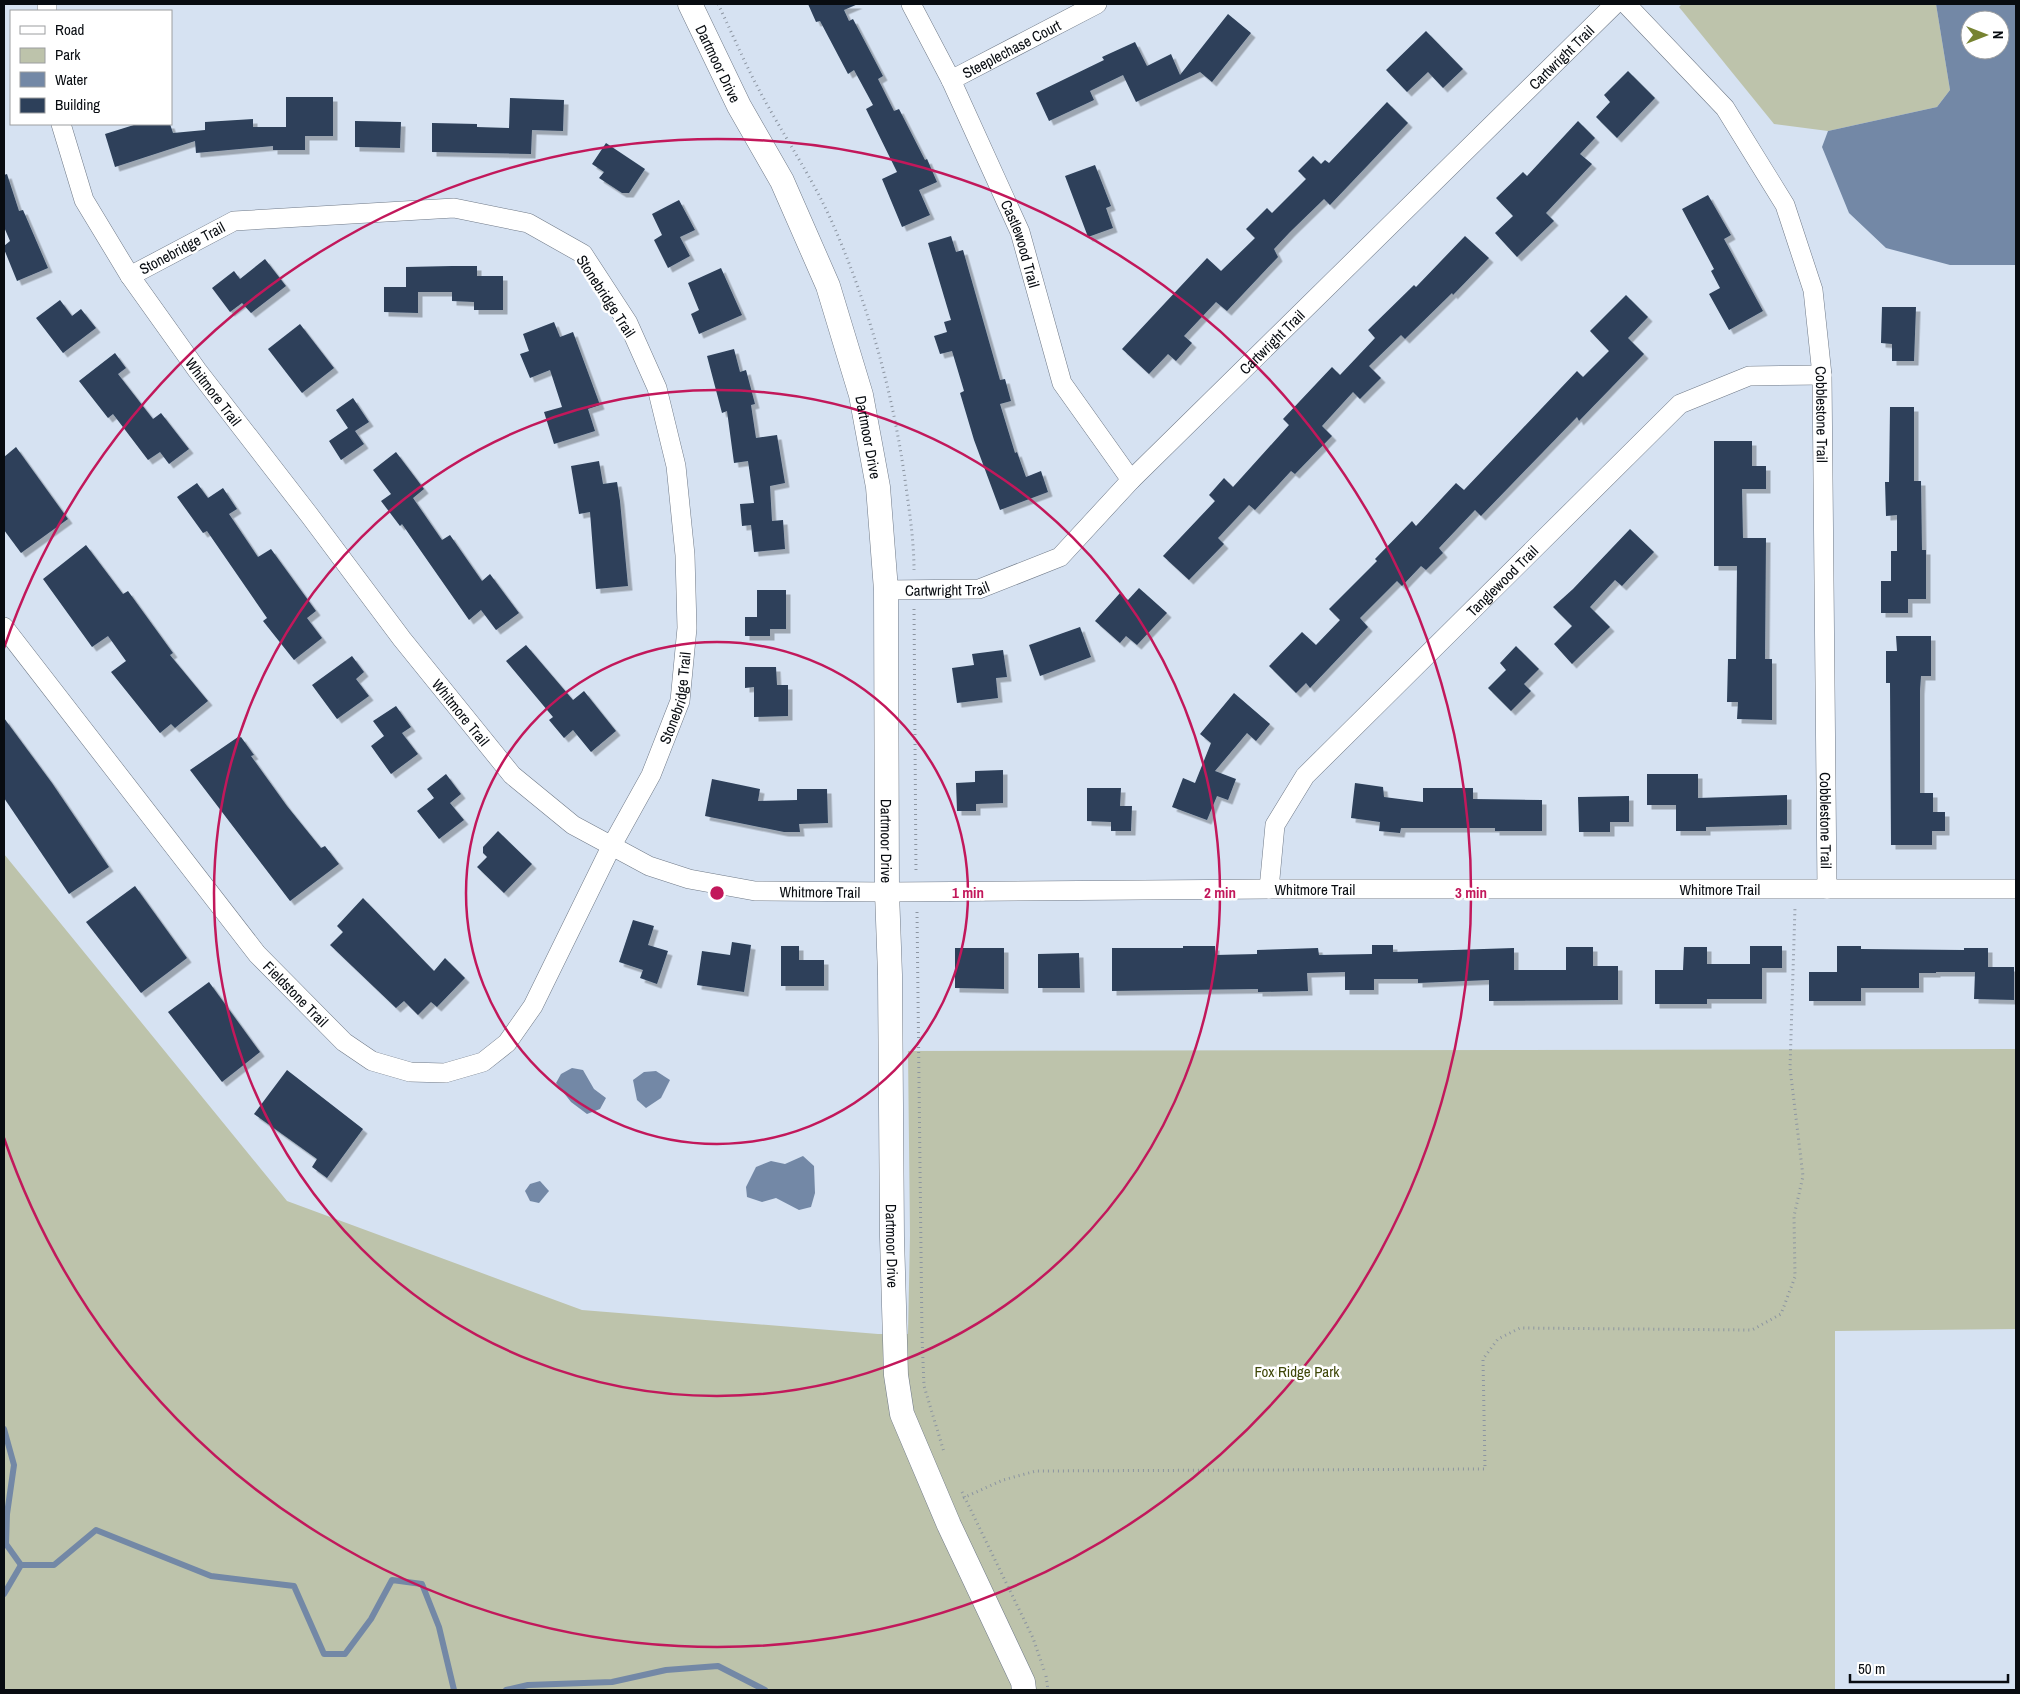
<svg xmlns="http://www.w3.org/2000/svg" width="2020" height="1694" viewBox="0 0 2020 1694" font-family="'Archivo Narrow',sans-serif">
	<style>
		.green { fill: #bdc3ab }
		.water { fill: #7388a6; fill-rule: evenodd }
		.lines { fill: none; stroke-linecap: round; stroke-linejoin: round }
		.stream { stroke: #7388a6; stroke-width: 6 }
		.building { fill: #2d405a; filter: url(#shadow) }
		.minor-casing { stroke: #6f7987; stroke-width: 20 }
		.tertiary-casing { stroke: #6f7987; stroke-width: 25 }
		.path { stroke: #8c95a1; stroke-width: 3; stroke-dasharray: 1 4; stroke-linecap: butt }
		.minor { stroke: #fff; stroke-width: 19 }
		.tertiary { stroke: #fff; stroke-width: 24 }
		.ring { fill: none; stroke: #c2185b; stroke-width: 2.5 }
		.labels { text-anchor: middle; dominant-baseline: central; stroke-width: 5; stroke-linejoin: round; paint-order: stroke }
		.street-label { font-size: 15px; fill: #080c11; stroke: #fff }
		.park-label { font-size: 15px; fill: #3e4607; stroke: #fff }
		.centre { fill: #c2185b; stroke: #fff; stroke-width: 2.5 }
		.ring-label { font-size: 15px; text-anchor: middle; font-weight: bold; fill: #c2185b; stroke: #fff; stroke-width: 5; stroke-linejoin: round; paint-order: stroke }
	</style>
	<defs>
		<filter id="shadow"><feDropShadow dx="4.5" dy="4.5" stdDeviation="0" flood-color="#0004"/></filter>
	</defs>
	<rect width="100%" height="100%" fill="#d6e2f2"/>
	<g class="green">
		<path d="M 1682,4 L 1936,4 L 1950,90 L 1937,107 L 1828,131 L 1774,124 L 1679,7 Z"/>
		<path d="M 4,854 L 287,1201 L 582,1310 L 878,1334 L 908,1334 L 910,1235 L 908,1051 L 2016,1049 L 2016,1329 L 1835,1331 L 1835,1690 L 4,1690 Z"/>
	</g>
	<g class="water">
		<path d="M 1936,4 L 2016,4 L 2016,265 L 1950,265 L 1886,248 L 1849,213 L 1822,147 L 1828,131 L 1937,107 L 1950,90 ZM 1970,20 L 2000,20 L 2000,50 L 1970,50 Z"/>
		<path d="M 572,1068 L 583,1070 L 594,1089 L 606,1098 L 600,1109 L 587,1114 L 571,1102 L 556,1083 L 561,1074 Z"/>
		<path d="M 656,1071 L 670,1080 L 661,1098 L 646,1108 L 637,1100 L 633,1080 L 644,1072 Z"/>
		<path d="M 803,1156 L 814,1166 L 815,1193 L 811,1207 L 799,1210 L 776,1198 L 762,1202 L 747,1197 L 746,1187 L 756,1167 L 771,1161 L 785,1164 Z"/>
		<path d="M 540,1181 L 549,1191 L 539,1203 L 530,1201 L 525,1191 L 530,1184 Z"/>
	</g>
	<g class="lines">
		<g class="stream">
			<path d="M 4,1429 L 14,1465 L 7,1514 L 6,1544 L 21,1565 L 54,1565 L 96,1530 L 211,1576 L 294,1586 L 324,1654 L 345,1654 L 371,1619 L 392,1580 L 422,1584 L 439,1627 L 454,1690"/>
			<path d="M 4,1594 L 21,1565"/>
			<path d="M 506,1690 L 528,1685 L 612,1682 L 666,1670 L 718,1666 L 765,1690"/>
		</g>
	</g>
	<g class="building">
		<path d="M 808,4 L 858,4 L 844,10 L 849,21 L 853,19 L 883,76 L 878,79 L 894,111 L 899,109 L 925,160 L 927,159 L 937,182 L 919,190 L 930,215 L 902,227 L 882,179 L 897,172 L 866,109 L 873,105 L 854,70 L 848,74 L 820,21 L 816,22 Z"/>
		<path d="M 1228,14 L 1251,33 L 1212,82 L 1200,72 L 1136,102 L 1123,75 L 1090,91 L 1094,100 L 1049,121 L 1036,93 L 1104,60 L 1102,57 L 1135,42 L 1147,66 L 1171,54 L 1180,75 Z"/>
		<path d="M 1426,31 L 1463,69 L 1443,88 L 1428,72 L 1407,92 L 1386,70 Z"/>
		<path d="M 1628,71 L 1655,98 L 1617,138 L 1596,117 L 1610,102 L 1604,95 Z"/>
		<path d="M 286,97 L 333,97 L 333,136 L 305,136 L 305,150 L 273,150 L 273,146 L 196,153 L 195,141 L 115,167 L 105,134 L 137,124 L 170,124 L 173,133 L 205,130 L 205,122 L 253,119 L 253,127 L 286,127 Z"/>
		<path d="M 510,98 L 564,100 L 563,131 L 532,130 L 531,154 L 432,152 L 432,123 L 477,124 L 477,127 L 509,128 Z"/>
		<path d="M 1387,102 L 1408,123 L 1330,205 L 1324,199 L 1290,232 L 1274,249 L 1278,257 L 1227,311 L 1216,302 L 1184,336 L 1192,343 L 1176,361 L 1168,354 L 1149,374 L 1122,349 L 1207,258 L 1221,271 L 1255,238 L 1246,229 L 1267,208 L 1272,213 L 1306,179 L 1298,171 L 1313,156 L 1321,164 L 1325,160 L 1329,163 Z"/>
		<path d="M 355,121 L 401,122 L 400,148 L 355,147 Z"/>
		<path d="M 1578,121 L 1595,138 L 1580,154 L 1592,164 L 1546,213 L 1554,221 L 1517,257 L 1495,233 L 1513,216 L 1496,198 L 1523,172 L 1527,176 Z"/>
		<path d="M 606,143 L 645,169 L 629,193 L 622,193 L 599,178 L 604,172 L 592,164 Z"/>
		<path d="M 1095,165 L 1111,206 L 1106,208 L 1113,228 L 1088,237 L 1065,176 Z"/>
		<path d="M 7,174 L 19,211 L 23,210 L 48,268 L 17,281 L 4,249 L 4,246 L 10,241 L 4,227 L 4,175 Z"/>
		<path d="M 1708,195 L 1731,235 L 1724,239 L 1763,311 L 1729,330 L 1709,294 L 1720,288 L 1711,271 L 1714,269 L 1682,209 Z"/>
		<path d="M 679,200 L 695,230 L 680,237 L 690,256 L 668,268 L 654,240 L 662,235 L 652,214 Z"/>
		<path d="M 951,236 L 956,252 L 963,250 L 1000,380 L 1005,379 L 1011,401 L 1000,404 L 1015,453 L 1017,452 L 1026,477 L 1041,471 L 1048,492 L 1000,510 L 974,440 L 960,393 L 964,391 L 952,351 L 940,354 L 934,336 L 947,332 L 944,322 L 951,320 L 928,243 Z"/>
		<path d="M 1465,236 L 1489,258 L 1453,295 L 1452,293 L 1405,339 L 1401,335 L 1369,366 L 1381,378 L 1360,399 L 1353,392 L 1322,426 L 1332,436 L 1295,474 L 1291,471 L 1255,510 L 1249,505 L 1218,538 L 1224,544 L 1189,580 L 1163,556 L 1215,501 L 1209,495 L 1224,478 L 1233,487 L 1289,425 L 1283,419 L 1332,367 L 1340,375 L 1375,338 L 1368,330 L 1414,285 L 1416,287 Z"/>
		<path d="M 265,259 L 286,286 L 251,313 L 242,303 L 230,312 L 212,288 L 234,271 L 240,279 Z"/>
		<path d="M 452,266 L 477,266 L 477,276 L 503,276 L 503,310 L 474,310 L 474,302 L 452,301 L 452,292 L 418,292 L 418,313 L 384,312 L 384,287 L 406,287 L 406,267 Z"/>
		<path d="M 721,268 L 742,315 L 699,334 L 691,314 L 699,310 L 688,283 Z"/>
		<path d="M 1626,295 L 1648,317 L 1628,338 L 1644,354 L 1579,421 L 1577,417 L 1481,516 L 1475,510 L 1439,548 L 1443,553 L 1426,570 L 1421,566 L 1402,586 L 1397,581 L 1360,618 L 1368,627 L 1310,688 L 1306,683 L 1296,693 L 1269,666 L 1302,632 L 1316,645 L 1340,620 L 1329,609 L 1377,561 L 1375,559 L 1412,521 L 1416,526 L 1456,483 L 1464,490 L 1577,371 L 1583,377 L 1609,351 L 1590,331 Z"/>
		<path d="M 60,300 L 72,316 L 81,309 L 96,328 L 63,353 L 36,318 Z"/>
		<path d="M 1882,307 L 1916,307 L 1914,361 L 1892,361 L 1892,344 L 1881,343 Z"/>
		<path d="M 554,322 L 560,337 L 573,332 L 600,405 L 588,409 L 595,431 L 554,444 L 544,412 L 562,407 L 550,370 L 530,378 L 520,354 L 529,351 L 523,334 Z"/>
		<path d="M 300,324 L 334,368 L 302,393 L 268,349 Z"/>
		<path d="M 734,349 L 740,372 L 746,370 L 755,404 L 751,405 L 756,438 L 777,435 L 785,483 L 770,486 L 772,521 L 783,520 L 785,549 L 754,552 L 751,525 L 742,526 L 740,504 L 754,503 L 748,461 L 734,463 L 727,411 L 722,413 L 707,356 Z"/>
		<path d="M 115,353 L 126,368 L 118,374 L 153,419 L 161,413 L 189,449 L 169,464 L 160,452 L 148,460 L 113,414 L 108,418 L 79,381 Z"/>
		<path d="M 353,398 L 369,422 L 355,431 L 364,444 L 341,460 L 329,441 L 348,428 L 336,410 Z"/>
		<path d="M 1890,407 L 1914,407 L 1914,481 L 1921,481 L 1922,550 L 1926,550 L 1926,599 L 1908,599 L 1908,613 L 1881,613 L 1881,581 L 1891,581 L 1891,551 L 1897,551 L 1897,515 L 1886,516 L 1885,482 L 1889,482 Z"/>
		<path d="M 1714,441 L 1752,441 L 1752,466 L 1766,466 L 1766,489 L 1742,489 L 1743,538 L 1766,538 L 1765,659 L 1772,659 L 1772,720 L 1737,719 L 1738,702 L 1727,702 L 1728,659 L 1736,659 L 1737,566 L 1714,566 Z"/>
		<path d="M 16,447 L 68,519 L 21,553 L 4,530 L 4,457 Z"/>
		<path d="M 396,452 L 424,489 L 413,498 L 442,540 L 450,535 L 482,581 L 490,574 L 519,613 L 496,630 L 481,610 L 469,620 L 402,524 L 400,526 L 381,501 L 391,494 L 373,470 Z"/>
		<path d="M 599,461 L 603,484 L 617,482 L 620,501 L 628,586 L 596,589 L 590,512 L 579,514 L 571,466 Z"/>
		<path d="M 197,483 L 208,498 L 223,488 L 237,509 L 229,514 L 258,557 L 271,549 L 316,611 L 307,618 L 322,638 L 294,660 L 263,621 L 267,618 L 207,531 L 203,533 L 177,497 Z"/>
		<path d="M 1630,529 L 1654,552 L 1622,586 L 1615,580 L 1590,607 L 1610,627 L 1572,664 L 1554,644 L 1572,626 L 1553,607 L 1573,589 Z"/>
		<path d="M 86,545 L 123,594 L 128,591 L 173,653 L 170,655 L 208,701 L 175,728 L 171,724 L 160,733 L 111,672 L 126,661 L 108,636 L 92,647 L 43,579 Z"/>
		<path d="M 1139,588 L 1167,613 L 1137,645 L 1126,636 L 1120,643 L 1095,621 L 1120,593 L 1128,600 Z"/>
		<path d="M 757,590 L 786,590 L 786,629 L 770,629 L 770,636 L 745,636 L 745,617 L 757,617 Z"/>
		<path d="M 1080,627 L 1091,657 L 1040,676 L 1029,645 Z"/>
		<path d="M 1896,636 L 1931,636 L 1931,676 L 1921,676 L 1920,690 L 1920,793 L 1933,793 L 1933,812 L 1945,812 L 1945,831 L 1932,831 L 1932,845 L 1891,845 L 1890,683 L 1886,683 L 1886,651 L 1897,651 Z"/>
		<path d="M 526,645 L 573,700 L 584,691 L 616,731 L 591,752 L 573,730 L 564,738 L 549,720 L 553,717 L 506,661 Z"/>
		<path d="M 1516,646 L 1539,669 L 1524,684 L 1531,691 L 1511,711 L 1488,688 L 1506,670 L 1500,663 Z"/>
		<path d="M 1003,650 L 1007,677 L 996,678 L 998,698 L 957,703 L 952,668 L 974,665 L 972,654 Z"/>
		<path d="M 352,656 L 364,672 L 356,679 L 369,696 L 337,719 L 312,685 Z"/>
		<path d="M 745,667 L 776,667 L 777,685 L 788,685 L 788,716 L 754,717 L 754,687 L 745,688 Z"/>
		<path d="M 1234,693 L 1270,724 L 1256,741 L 1247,733 L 1215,771 L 1236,779 L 1228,800 L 1217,796 L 1207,820 L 1172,807 L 1183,778 L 1195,783 L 1211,743 L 1200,734 Z"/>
		<path d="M 396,706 L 411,727 L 402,733 L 418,754 L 391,774 L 371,746 L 384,736 L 373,721 Z"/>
		<path d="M 4,718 L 52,783 L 109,867 L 69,894 L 4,798 Z"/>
		<path d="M 238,737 L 239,738 L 241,737 L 254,755 L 251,756 L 287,806 L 321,848 L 325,846 L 339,864 L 290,901 L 190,770 Z"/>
		<path d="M 1003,770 L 1003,803 L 976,804 L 976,811 L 957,811 L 956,783 L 975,782 L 975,771 Z"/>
		<path d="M 446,774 L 461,794 L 450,803 L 464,820 L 439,839 L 417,811 L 434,798 L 427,789 Z"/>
		<path d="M 1647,774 L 1698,774 L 1698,798 L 1787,795 L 1787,825 L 1706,827 L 1706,831 L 1676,831 L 1676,805 L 1647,805 Z"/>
		<path d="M 712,779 L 760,789 L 758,801 L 797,800 L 797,789 L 827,789 L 828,823 L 799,824 L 800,832 L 784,832 L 705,816 Z"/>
		<path d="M 1355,783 L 1383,787 L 1384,797 L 1423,802 L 1423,788 L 1473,788 L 1473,799 L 1542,800 L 1542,831 L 1495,831 L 1495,828 L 1401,828 L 1400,833 L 1379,831 L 1380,822 L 1351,818 Z"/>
		<path d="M 1087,788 L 1121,788 L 1120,806 L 1132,806 L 1131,831 L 1111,831 L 1111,822 L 1087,821 Z"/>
		<path d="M 1629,796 L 1629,822 L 1610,822 L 1610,832 L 1579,832 L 1578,797 Z"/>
		<path d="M 498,831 L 532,864 L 504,893 L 477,867 L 487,857 L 483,853 L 483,847 Z"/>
		<path d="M 135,886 L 187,958 L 141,993 L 86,922 Z"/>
		<path d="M 363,898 L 434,971 L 445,958 L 465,978 L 437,1007 L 431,1002 L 418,1015 L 404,1001 L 396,1008 L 330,945 L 343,932 L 337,926 Z"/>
		<path d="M 633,920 L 654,926 L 648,945 L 668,951 L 657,984 L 640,978 L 643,970 L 619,962 Z"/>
		<path d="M 732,942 L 751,945 L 744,992 L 697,985 L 702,951 L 730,955 Z"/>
		<path d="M 1372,945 L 1393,945 L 1393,952 L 1514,948 L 1514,970 L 1566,970 L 1566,947 L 1593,947 L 1593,966 L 1618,966 L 1618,1000 L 1489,1001 L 1489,980 L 1418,983 L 1418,979 L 1374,979 L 1374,990 L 1345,990 L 1345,972 L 1307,973 L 1308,991 L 1258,992 L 1258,989 L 1112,991 L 1112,948 L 1183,948 L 1183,946 L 1215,946 L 1215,955 L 1257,954 L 1257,950 L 1318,948 L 1319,955 L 1372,954 Z"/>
		<path d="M 781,946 L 799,946 L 799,960 L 824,960 L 824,986 L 781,986 Z"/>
		<path d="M 1750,946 L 1782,946 L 1782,968 L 1762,968 L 1762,999 L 1707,999 L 1707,1004 L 1655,1004 L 1655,970 L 1683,970 L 1684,947 L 1707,947 L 1707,964 L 1750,964 Z"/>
		<path d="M 1837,946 L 1861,946 L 1861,949 L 1964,950 L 1964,948 L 1988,948 L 1988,967 L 2014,967 L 2014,1000 L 1974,999 L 1975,972 L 1936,972 L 1936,973 L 1919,973 L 1919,988 L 1861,988 L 1861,1001 L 1809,1001 L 1809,972 L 1837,972 Z"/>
		<path d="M 955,948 L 1004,948 L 1004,989 L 955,988 Z"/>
		<path d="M 1079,953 L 1080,988 L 1038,988 L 1038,954 Z"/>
		<path d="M 209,982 L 260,1052 L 222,1082 L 168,1012 Z"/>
		<path d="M 287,1070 L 363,1129 L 327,1178 L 312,1167 L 317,1159 L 254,1114 Z"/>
	</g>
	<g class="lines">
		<g class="minor-casing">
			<g id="minor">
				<path id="s1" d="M 911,4 L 951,80 L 1020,232 L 1062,383 L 1131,480"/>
				<path id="s2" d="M 1626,4 L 1725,108 L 1785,205 L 1813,290 L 1822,375 L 1827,889"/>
				<path d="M 47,11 L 47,4"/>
				<path id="s3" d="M 951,80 L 1097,4"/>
				<path id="s4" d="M 61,124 L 84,200 L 130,276 L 197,370 L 310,516 L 402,639 L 512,775 L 573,825 L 649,866 L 689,879 L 755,891 L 887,892 L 1269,889 L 2016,889"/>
				<path id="s5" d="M 886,590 L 979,589 L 1060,557 L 1131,480 L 1615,4"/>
				<path id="s6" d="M 4,627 L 257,954 L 344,1042 L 372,1061 L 410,1072 L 445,1073 L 483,1062 L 507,1043 L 533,1006 L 611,847 L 651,775 L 680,701 L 687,628 L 685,555 L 676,466 L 657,388 L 628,323 L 583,254 L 528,223 L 454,208 L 234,221 L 130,276"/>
				<path id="s7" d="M 1269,889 L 1275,825 L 1305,776 L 1680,404 L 1749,376 L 1822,375"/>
			</g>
		</g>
		<g class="tertiary-casing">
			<g id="tertiary">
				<path id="s8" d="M 690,4 L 739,106 L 782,181 L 828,286 L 861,395 L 878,487 L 886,590 L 887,892 L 890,975 L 892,1237 L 896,1375 L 902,1414 L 949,1525 L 1023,1682 L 1024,1690"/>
			</g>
		</g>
		<g class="path">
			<path d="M 718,4 C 731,31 743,59 757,86 C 781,132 811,175 832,222 C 869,306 894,396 906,487 C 910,515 914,543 914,570"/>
			<path d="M 914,609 L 916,873"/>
			<path d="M 917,912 L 922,1336 L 924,1386 L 944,1452"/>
			<path d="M 962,1492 L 1033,1638 L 1044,1670"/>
			<path d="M 963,1498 L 1003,1480 L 1036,1471 L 1485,1469 L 1483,1359 L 1498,1339 L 1520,1328 L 1752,1330 L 1781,1314 L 1795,1277 L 1794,1216 L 1803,1176 L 1790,1068 L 1795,907"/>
			<path d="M 1046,1676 L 1048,1690"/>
		</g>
		<use href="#minor" class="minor"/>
		<use href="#tertiary" class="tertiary"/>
	</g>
	<g class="ring">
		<circle cx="717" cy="893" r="251"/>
		<circle cx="717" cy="893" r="503"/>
		<path d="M4 648A754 754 0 1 1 4 1138"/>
	</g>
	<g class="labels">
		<g class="street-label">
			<text stroke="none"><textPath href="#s3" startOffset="68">Steeplechase Court</textPath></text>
			<text stroke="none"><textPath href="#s5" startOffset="888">Cartwright Trail</textPath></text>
			<text stroke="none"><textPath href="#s8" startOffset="66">Dartmoor Drive</textPath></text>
			<text stroke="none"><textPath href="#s1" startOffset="264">Castlewood Trail</textPath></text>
			<text transform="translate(182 248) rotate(-28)">Stonebridge Trail</text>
			<text transform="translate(606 296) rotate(57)">Stonebridge Trail</text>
			<text stroke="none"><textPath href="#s5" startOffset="482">Cartwright Trail</textPath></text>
			<text stroke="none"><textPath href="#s4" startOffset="311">Whitmore Trail</textPath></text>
			<text stroke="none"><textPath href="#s2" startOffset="472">Cobblestone Trail</textPath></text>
			<text stroke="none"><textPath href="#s8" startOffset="471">Dartmoor Drive</textPath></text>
			<text stroke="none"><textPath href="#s7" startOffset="399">Tanglewood Trail</textPath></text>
			<text stroke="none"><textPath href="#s5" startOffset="61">Cartwright Trail</textPath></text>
			<text stroke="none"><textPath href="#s6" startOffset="1102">Stonebridge Trail</textPath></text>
			<text stroke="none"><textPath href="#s4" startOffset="716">Whitmore Trail</textPath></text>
			<text stroke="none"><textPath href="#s2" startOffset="878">Cobblestone Trail</textPath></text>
			<text stroke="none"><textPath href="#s8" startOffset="876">Dartmoor Drive</textPath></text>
			<text stroke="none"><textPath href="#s4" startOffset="1631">Whitmore Trail</textPath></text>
			<text stroke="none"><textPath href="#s4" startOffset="2036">Whitmore Trail</textPath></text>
			<text stroke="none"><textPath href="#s4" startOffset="1136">Whitmore Trail</textPath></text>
			<text stroke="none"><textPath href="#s6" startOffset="469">Fieldstone Trail</textPath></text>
			<text stroke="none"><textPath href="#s8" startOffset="1281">Dartmoor Drive</textPath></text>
		</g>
		<g class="park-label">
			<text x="1297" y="1371">Fox Ridge Park</text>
		</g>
	</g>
	<circle cx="717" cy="893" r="8" class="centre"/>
	<g class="ring-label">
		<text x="968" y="898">1 min</text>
		<text x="1220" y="898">2 min</text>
		<text x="1471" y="898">3 min</text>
	</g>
	<rect width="2020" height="1694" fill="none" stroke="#080c11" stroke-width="10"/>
	<rect x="10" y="10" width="162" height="115" fill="#ffffff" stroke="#9c9ea0"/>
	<rect x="20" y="26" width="25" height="8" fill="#ffffff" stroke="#9c9ea0"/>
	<text x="55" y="35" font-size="15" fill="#080c11">Road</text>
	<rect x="20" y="48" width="25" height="15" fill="#bdc3ab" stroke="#9c9ea0"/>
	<text x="55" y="60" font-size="15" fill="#080c11">Park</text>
	<rect x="20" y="72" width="25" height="15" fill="#7388a6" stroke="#9c9ea0"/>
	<text x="55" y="85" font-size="15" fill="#080c11">Water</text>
	<rect x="20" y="98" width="25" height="15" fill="#2d405a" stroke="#9c9ea0"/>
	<text x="55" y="110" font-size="15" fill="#080c11">Building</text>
	<g transform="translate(1985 35) rotate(90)"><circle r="24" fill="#ffffff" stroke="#9c9ea0"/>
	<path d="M0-4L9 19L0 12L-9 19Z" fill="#778331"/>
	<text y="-8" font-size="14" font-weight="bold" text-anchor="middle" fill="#080c11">N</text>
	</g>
	<path d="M1850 1674v8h158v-8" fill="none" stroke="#080c11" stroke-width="2.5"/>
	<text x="1858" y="1674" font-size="15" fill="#080c11" stroke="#ffffff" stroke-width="4" paint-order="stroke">50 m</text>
</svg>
